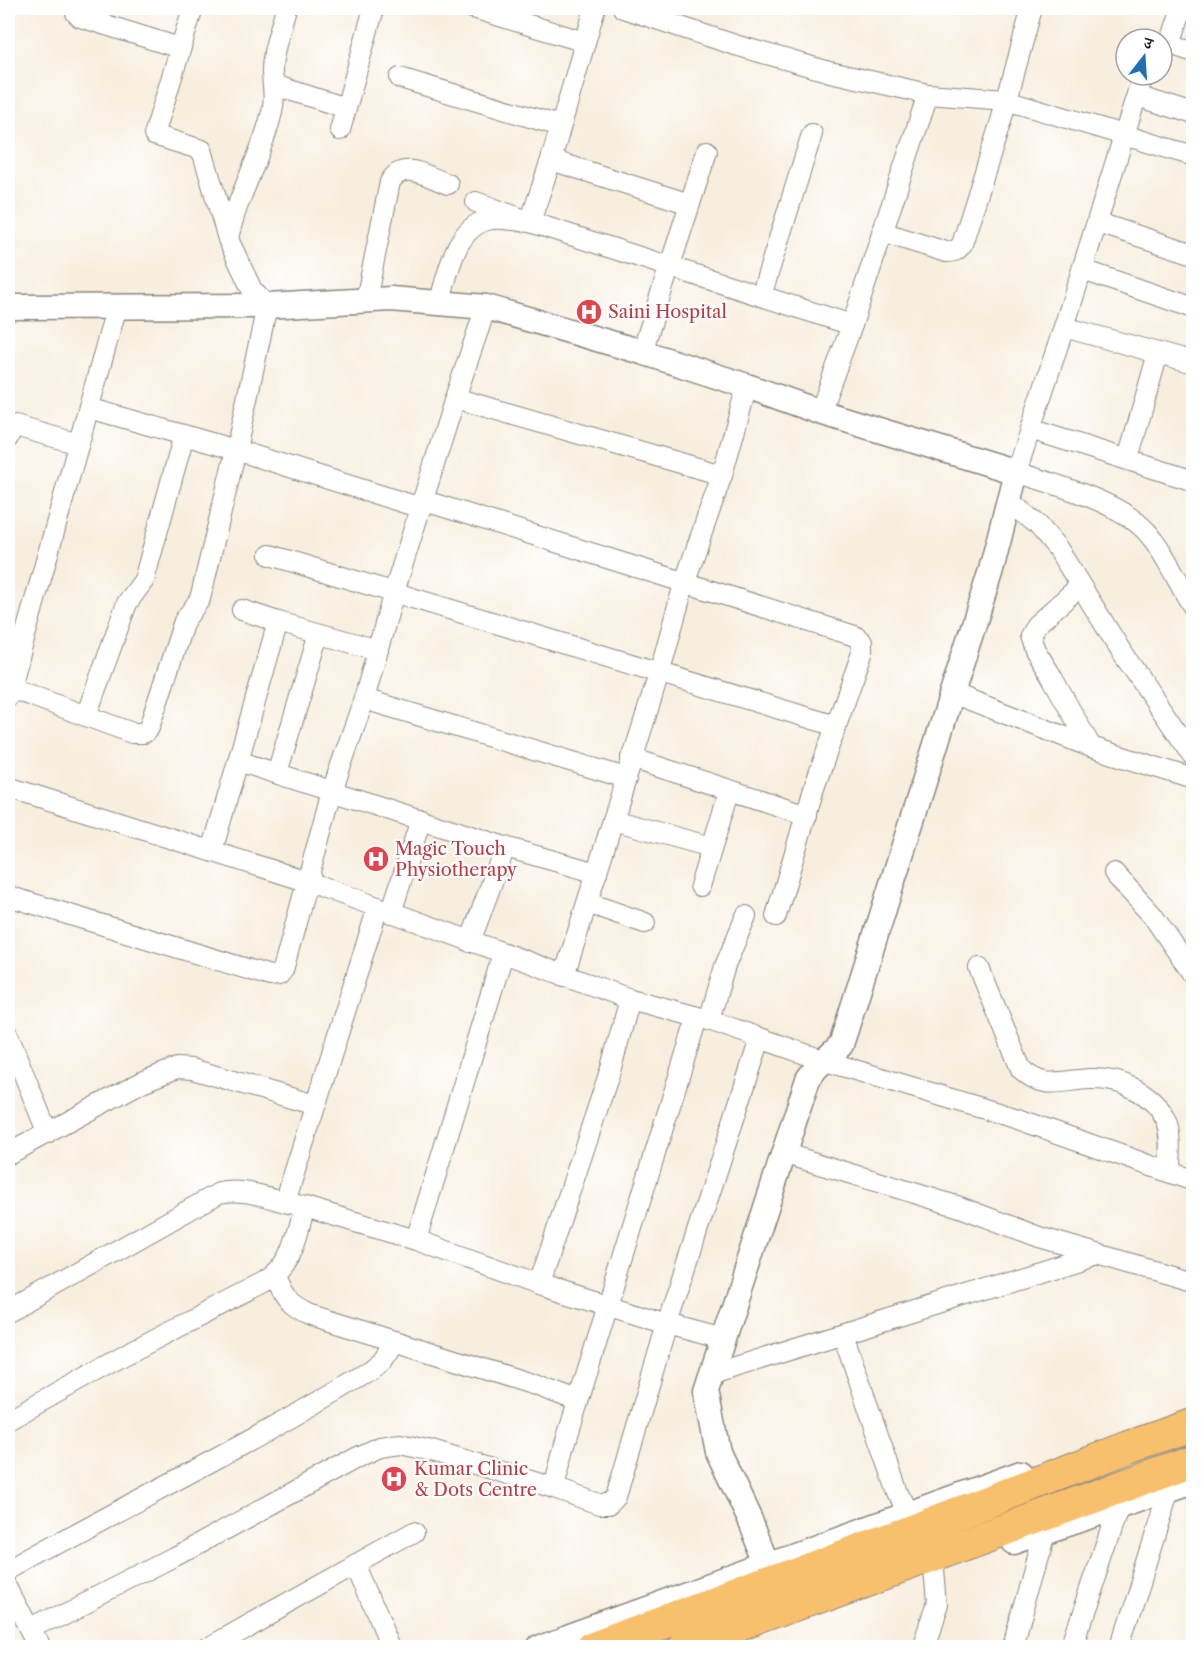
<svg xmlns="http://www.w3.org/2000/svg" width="1201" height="1655" viewBox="0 0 1201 1655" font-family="'Libre Caslon Text','Noto Serif Devanagari',serif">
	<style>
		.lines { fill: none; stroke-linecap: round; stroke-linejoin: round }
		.minor-casing { stroke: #8a857d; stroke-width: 22 }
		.tertiary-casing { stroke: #8a857d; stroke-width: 27 }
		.trunk-casing { stroke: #8a857d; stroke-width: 34 }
		.minor { stroke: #fff; stroke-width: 20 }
		.tertiary { stroke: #fff; stroke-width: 24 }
		.trunk { stroke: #f8bf6c; stroke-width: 32 }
		.labels { text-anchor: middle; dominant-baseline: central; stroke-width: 4.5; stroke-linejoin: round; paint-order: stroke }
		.health-label { font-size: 18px; fill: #be3a42; stroke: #fff; text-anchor: start }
	</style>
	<rect width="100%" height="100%" fill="#fff"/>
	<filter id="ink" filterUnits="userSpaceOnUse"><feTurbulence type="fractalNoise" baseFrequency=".0167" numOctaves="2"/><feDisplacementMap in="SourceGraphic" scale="12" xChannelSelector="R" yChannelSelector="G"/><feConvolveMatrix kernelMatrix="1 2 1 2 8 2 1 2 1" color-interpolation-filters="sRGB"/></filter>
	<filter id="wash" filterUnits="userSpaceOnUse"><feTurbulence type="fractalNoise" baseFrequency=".008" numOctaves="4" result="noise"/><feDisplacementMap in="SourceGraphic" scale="24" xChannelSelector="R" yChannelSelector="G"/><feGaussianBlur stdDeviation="1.35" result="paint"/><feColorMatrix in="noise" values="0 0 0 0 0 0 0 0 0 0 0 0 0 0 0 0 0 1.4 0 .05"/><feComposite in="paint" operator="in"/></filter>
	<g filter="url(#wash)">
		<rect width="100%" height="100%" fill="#f7eede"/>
	</g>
	<g filter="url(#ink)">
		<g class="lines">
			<g class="minor-casing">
				<g id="minor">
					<path d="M 76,8 L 76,13 L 80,17 L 180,48"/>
					<path d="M 193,8 L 154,135 L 202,150 L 228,239"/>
					<path d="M 286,8 C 281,28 272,50 272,71 C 272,85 276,98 272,112 C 262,156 237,195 228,239 L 252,290 L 267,306 L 236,450 L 421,508"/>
					<path d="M 473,8 L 585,42"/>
					<path d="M 623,8 L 735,45 L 830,72 L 928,94 L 1006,100 L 1194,156"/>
					<path d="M 1170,44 L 1182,8"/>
					<path d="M 1162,45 L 1170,44 L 1194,52"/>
					<path d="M 1143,75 L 1064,327 L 1016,472 C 1053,484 1113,500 1142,527 C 1162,545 1178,584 1194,608"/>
					<path d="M 400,78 L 560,126"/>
					<path d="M 274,85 L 346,108"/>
					<path d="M 1137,96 L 1194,114"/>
					<path d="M 340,130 L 374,8"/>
					<path d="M 551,160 L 690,204"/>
					<path d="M 476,202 L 530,222 L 551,160 L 595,8"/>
					<path d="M 1098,223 L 1194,254"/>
					<path d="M 882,232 L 946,252 C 954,252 957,251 962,244 L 1001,121 L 1032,8"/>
					<path d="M 1083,270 L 1194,308"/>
					<path d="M 761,296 L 812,134"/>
					<path d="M 366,300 L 390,182 C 403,159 428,177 448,184"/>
					<path d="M 439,303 C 449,273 454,225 492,219 C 504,218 518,221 530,222 L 852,325 L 820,412"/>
					<path d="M 852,325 L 928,94"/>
					<path d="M 1064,327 L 1194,363"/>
					<path d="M 642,352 L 707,151"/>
					<path d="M 455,398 L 722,475"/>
					<path d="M 1030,429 L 1194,481"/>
					<path d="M 8,438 L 11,429 L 15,426 L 79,444"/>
					<path d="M 1128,459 L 1158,353"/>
					<path d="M 422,500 L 855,636 L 862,642 L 862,653 L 814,788 L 776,916"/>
					<path d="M 1009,501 L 1038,525 L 1058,549 L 1121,651 L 1194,757"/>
					<path d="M 270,555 L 836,726"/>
					<path d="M 1080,586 L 1036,625 L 1030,636 L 1035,650 L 1049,672 L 1091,747"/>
					<path d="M 242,610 L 278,622"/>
					<path d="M 8,687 L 132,733 L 144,733 L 149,728 L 184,621 L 200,599 L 236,450 L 89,408"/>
					<path d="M 952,693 L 1091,747 L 1194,779"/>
					<path d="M 8,697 L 117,306"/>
					<path d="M 364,699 L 626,778"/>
					<path d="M 86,716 L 127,603 L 144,580 L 184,435"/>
					<path d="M 631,758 L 807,815"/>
					<path d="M 238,761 L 505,847 L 597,873"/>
					<path d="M 277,773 L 319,634"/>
					<path d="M 8,787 L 306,881 L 630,999 L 709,1020 L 825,1061 L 1018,1119 L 1194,1181"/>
					<path d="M 613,820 L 711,847"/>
					<path d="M 212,851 L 278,622 L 378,650"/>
					<path d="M 1114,873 L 1153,916 L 1194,976"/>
					<path d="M 700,886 L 729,792"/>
					<path d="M 8,896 L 270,976 L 279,975 L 283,970 L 332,791 L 364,699 L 394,592 L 455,398 L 486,307"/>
					<path d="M 588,903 L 645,923"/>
					<path d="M 391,913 L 421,819"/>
					<path d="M 470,942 L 505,847"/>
					<path d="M 979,968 L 1021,1069 C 1044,1091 1062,1080 1090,1079 C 1120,1078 1154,1092 1167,1122 C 1173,1137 1170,1156 1170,1172"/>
					<path d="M 564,976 L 659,674 L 684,584 L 722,475 L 747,386"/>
					<path d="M 709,1020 L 725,966 L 746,916"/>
					<path d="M 8,1035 L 48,1134"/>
					<path d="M 783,1153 L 960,1207 L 1039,1237 L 1194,1282"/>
					<path d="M 8,1154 L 142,1082 L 177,1068 L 192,1069 L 315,1105"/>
					<path d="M 305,1207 L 416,1240 L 539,1284 L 667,1324 L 723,1339"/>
					<path d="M 416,1240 L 503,954"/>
					<path d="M 275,1276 C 284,1298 289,1305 311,1315 L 535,1385 L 578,1401"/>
					<path d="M 539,1284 L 610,1071 L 630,999"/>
					<path d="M 8,1312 L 219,1193 C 242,1188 263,1196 285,1202"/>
					<path d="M 843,1334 L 898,1493 L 908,1514"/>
					<path d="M 712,1374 L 1098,1254"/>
					<path d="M 8,1420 L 126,1354 L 264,1283 C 294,1264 295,1239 305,1207 L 285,1202 L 378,907"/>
					<path d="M 554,1488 L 565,1444 L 697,1018"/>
					<path d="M 356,1564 L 392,1648"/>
					<path d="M 8,1571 C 128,1503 254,1443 371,1370 L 382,1361 L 395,1342"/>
					<path d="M 8,1586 L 40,1648"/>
					<path d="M 32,1630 L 175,1557 L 358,1457 L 380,1447 L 400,1444 L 432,1451 L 554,1488 L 599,1504 L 609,1504 L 616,1497 L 667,1324 L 760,1039"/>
					<path d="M 206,1648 L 414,1532"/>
					<path d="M 922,1648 L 937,1605 L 934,1570"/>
					<path d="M 1013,1648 L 1045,1531"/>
					<path d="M 1071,1648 L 1119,1506"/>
					<path d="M 1119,1648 L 1169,1489"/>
				</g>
			</g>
			<g class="tertiary-casing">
				<g id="tertiary">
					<path d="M 8,307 L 267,306 L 391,299 L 486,307 L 642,352 L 747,386 L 820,412 L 1016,472 L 991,570 L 841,1045 L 816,1068 L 808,1079 L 706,1391 L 718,1452 L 750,1520 L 781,1596"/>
					<path d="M 1014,1542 L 1194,1481"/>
					<path d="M 538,1648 L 1021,1473"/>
				</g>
			</g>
			<g class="trunk-casing">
				<g id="trunk">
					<path d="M 593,1648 L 914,1530 L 1129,1447 L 1194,1424"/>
					<path d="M 683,1648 L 1194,1460"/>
				</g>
			</g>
			<use href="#minor" class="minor"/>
			<use href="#tertiary" class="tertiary"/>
			<use href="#trunk" class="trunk"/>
		</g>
	</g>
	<defs>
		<g id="hospital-disc" transform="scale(1.35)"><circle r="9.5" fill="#e0444e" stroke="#fff"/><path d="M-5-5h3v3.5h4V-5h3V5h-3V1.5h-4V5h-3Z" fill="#fff"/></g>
	</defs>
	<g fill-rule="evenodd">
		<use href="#hospital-disc" x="589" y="312"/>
		<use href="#hospital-disc" x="376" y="859"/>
		<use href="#hospital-disc" x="394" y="1479"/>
	</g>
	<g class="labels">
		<g class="health-label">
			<text x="608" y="312">Saini Hospital</text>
			<text x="395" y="849">Magic Touch<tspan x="395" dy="21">Physiotherapy</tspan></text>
			<text x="414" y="1469">Kumar Clinic<tspan x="414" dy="21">&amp; Dots Centre</tspan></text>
		</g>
	</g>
	<rect width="1201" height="1655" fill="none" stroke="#fff" stroke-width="30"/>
	<g transform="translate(1144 57) rotate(17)"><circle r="28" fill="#ffffff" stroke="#a4a4a4" stroke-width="1.5"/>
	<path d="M0-4.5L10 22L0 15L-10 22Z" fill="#1f6fb2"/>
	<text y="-9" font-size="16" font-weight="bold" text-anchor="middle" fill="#1c1c1c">उ</text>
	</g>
</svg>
